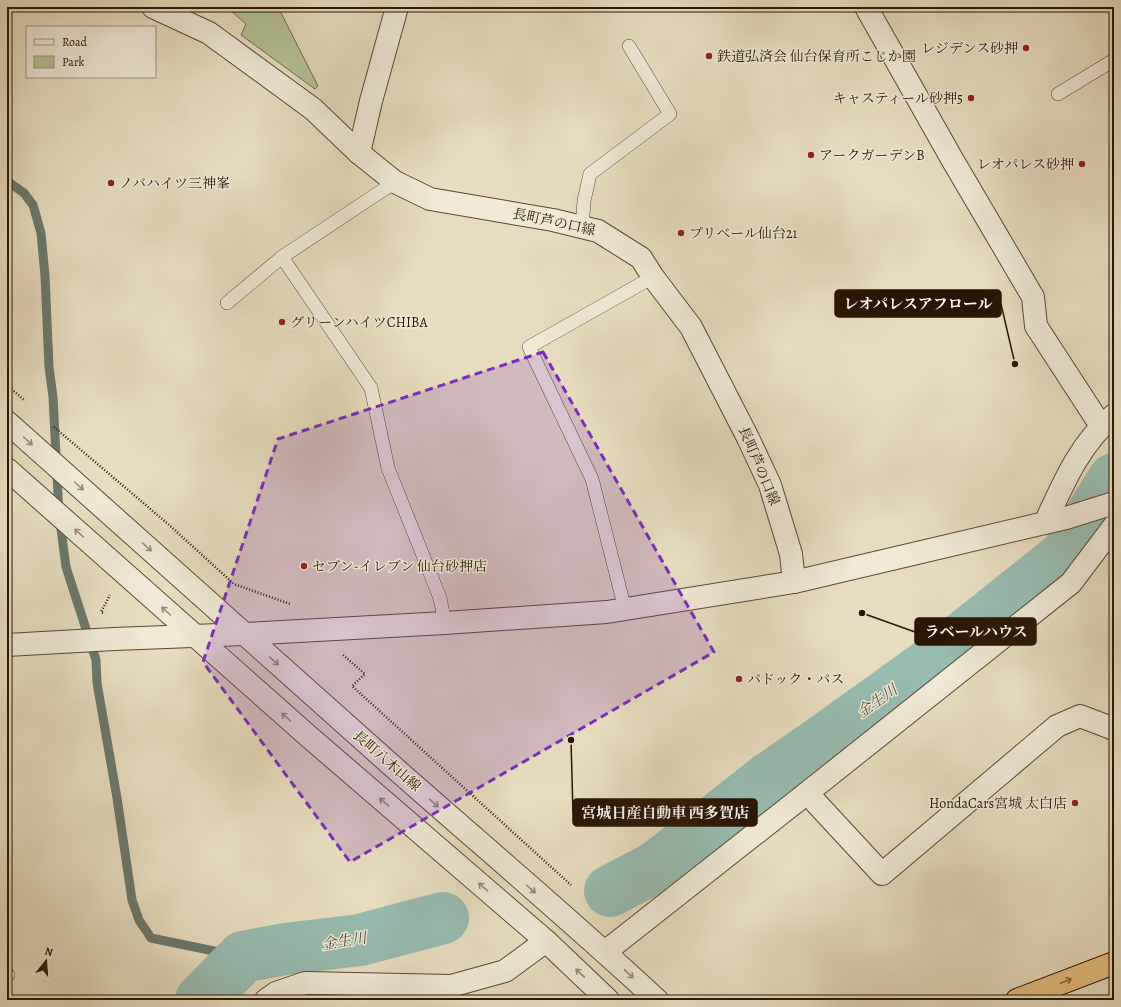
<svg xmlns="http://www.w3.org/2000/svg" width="1121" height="1007" viewBox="0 0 1121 1007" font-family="Alegreya,'Noto Serif JP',serif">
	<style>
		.green { fill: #b4c193; stroke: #6f6b4c }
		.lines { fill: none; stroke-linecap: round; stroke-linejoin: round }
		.stream { stroke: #6b796b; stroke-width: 9 }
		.river { stroke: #97bcb0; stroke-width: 52 }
		.service-casing { stroke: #594732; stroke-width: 14 }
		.minor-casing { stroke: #594732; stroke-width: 24 }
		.tertiary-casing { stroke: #594732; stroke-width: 24 }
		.trunk-casing { stroke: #2a1504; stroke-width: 24 }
		.path { stroke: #2a1504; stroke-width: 2.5; stroke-dasharray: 1 2; stroke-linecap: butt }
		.service { stroke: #efe9d5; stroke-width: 13 }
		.minor { stroke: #efe9d5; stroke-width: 22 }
		.tertiary { stroke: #efe9d5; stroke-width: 22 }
		.trunk { stroke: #e4be7f; stroke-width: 22 }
		.oneway { stroke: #968a77 }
		.oneway2 { stroke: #876a42 }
		.marked { fill: #7b2cbf; fill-opacity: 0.2; stroke: #7b2cbf; stroke-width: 3; stroke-dasharray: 8 5; stroke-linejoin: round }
		.poi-dot { fill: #8f2418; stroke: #efe9d5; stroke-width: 1.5 }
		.labels { text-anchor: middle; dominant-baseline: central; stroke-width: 3; stroke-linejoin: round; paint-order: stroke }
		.poi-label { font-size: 14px; fill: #2a1504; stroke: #efe9d5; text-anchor: start }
		.street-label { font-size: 14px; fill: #2a1504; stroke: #efe9d5 }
		.water-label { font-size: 15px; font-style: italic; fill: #504f40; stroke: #efe9d5 }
		.leader { fill: none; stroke: #2a1504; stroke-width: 1.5 }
		.callout-dot { fill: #2a1504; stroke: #efe9d5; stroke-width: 1.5 }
		.callout { fill: #2a1504; stroke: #2a1504; stroke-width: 1.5 }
		.callout-label { font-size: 15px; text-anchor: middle; font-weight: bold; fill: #fff }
	</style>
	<rect width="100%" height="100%" fill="#e7ddbe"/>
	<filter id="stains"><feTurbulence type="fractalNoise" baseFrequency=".005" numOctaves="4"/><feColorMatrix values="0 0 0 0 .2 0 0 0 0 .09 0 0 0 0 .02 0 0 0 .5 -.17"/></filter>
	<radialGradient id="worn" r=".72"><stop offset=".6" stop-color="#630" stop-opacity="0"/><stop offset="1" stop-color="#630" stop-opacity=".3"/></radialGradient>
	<path class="green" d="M 232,7 L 278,7 L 318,86 L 315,89 L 241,35 L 246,24 L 230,10 Z"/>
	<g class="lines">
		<path class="stream" d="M 7,181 L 24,193 L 33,205 L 41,233 L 45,276 L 49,367 L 53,397 L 59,514 L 66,567 L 96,660 L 97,683 L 117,798 L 132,900 L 139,920 L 151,938 L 243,957"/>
		<g class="river">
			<path d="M 610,891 L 656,867 L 769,778 L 817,745 L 923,669 L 1066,555 L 1114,479"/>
			<path d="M 201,1000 L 243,957 L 285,949 L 360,940 L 443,918"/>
		</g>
		<g class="service-casing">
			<g id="service">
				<path d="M 1058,94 L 1114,60"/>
				<path d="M 582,227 L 584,201 L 590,174 L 670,114 L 629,46"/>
				<path d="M 282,257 L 371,388 L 388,468 L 440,598 L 445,623"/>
				<path d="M 227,303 L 282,257 L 395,182"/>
				<path d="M 625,609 L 592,479 L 529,347 L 653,277"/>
				<path d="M 7,974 L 8,975"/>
			</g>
		</g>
		<g class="minor-casing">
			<g id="minor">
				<path d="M 153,7 L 209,33 L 313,109 L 359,153"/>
				<path d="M 397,7 L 371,101 L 359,153 L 395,182 L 430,199 L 553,220 L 598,231 L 641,258 L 653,277 L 691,327 L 748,438 L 770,485 L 791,554 L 794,582"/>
				<path d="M 866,7 L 952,159 L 1033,297 L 1036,326 L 1101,426"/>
				<path d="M 1045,523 C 1063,484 1080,443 1114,415"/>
				<path d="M 807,793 L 882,874 L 1057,726 L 1080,716 L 1114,729"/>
				<path d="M 605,952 L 807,793 L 1071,583 L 1114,526"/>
				<path d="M 266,1000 L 276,993 L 305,983 L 451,986 L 505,971 L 546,941"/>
			</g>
		</g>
		<g class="tertiary-casing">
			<g id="tertiary">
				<path d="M 7,422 C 134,536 261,650 389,763 C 478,842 570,919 657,1000"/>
				<path d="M 7,469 L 307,735 L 546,941 L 608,1000"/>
				<path d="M 7,645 L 114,639 L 245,634 L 445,623 L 607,612 L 794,582 L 1066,518 L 1114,503"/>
			</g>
		</g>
		<g class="trunk-casing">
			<path id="trunk" d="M 1017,1000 L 1114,963"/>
		</g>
		<g class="path">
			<path d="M 7,385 L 25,401"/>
			<path d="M 54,427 L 168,524 L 234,584 L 290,604"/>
			<path d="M 103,613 L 101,612 L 110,595"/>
			<path d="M 343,655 L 365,674 L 352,686 L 571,885"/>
		</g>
		<use href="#service" class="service"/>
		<use href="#minor" class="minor"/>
		<use href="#tertiary" class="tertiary"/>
		<use href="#trunk" class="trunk"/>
	</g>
	<defs><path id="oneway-shaft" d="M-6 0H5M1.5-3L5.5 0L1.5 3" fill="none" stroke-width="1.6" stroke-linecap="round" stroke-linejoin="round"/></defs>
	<g class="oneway">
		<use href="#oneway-shaft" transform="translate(28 441) rotate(42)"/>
		<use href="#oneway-shaft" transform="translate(79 486) rotate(42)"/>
		<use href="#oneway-shaft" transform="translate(79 533) rotate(-138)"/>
		<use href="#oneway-shaft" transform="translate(147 547) rotate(42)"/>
		<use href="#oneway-shaft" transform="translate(166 611) rotate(-138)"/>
		<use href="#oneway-shaft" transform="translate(274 661) rotate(42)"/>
		<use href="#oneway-shaft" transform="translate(286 717) rotate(-138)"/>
		<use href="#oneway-shaft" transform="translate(384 802) rotate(-139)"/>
		<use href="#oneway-shaft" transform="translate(434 803) rotate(41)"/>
		<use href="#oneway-shaft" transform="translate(483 887) rotate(-139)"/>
		<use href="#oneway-shaft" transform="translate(531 889) rotate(41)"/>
		<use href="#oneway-shaft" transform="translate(580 973) rotate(-137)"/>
		<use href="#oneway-shaft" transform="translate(629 974) rotate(43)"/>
	</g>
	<use class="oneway2" href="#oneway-shaft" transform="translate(1066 981) rotate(-21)"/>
	<path class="marked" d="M 543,352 L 714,652 L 350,862 L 203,662 L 278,439 Z"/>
	<g class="poi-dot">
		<circle cx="1026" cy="48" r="4"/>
		<circle cx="709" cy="56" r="4"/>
		<circle cx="971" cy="98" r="4"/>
		<circle cx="811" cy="155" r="4"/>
		<circle cx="1082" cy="164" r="4"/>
		<circle cx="111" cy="183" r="4"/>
		<circle cx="681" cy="233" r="4"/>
		<circle cx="282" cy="322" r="4"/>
		<circle cx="304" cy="566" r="4"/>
		<circle cx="739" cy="679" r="4"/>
		<circle cx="1075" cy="803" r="4"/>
	</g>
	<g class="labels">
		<g class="poi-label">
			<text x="1018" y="48" text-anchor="end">レジデンス砂押</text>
			<text x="717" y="56">鉄道弘済会 仙台保育所こじか園</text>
			<text x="963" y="98" text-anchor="end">キャスティール砂押5</text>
			<text x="819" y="155">アークガーデンB</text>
			<text x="1074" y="164" text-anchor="end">レオパレス砂押</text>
			<text x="119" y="183">ノバハイツ三神峯</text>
			<text x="689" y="233">プリベール仙台21</text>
			<text x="290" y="322">グリーンハイツCHIBA</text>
			<text x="312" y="566">セブン-イレブン 仙台砂押店</text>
			<text x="747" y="679">パドック・パス</text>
			<text x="1067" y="803" text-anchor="end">HondaCars宮城 太白店</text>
		</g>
		<g class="street-label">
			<text transform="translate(554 222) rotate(12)">長町芦の口線</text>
			<text transform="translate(759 466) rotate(67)">長町芦の口線</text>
			<text transform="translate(387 761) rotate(41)">長町八木山線</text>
		</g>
		<g class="water-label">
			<text transform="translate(877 701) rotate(-35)">金生川</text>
			<text transform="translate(344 941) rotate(-9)">金生川</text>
		</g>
	</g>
	<path class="leader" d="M1015 364L1001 304M862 613L915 632M571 740L573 813"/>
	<g class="callout-dot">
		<circle cx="1015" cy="364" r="4"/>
		<circle cx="862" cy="613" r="4"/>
		<circle cx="571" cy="740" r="4"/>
	</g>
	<g class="callout">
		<rect x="835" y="290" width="166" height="27" rx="4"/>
		<rect x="915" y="618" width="121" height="27" rx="4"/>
		<rect x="573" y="799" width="184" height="27" rx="4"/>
	</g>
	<g class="callout-label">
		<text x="918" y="309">レオパレスアフロール</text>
		<text x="976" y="637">ラベールハウス</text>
		<text x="665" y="818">宮城日産自動車 西多賀店</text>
	</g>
	<rect width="1121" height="1007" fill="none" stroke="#e7ddbe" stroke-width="24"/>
	<rect x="8" y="8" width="1105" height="991" fill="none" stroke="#2a1504" stroke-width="2"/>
	<rect x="12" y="12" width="1097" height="983" fill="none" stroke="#2a1504"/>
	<rect x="26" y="26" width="130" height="52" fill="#efe9d5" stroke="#a09481"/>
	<rect x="34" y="39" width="20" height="6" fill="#efe9d5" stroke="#a09481"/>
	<text x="62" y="46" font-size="12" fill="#2a1504">Road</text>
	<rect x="34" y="56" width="20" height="12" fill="#b4c193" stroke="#a09481"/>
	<text x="62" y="66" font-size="12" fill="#2a1504">Park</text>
	<g transform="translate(46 961) rotate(17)" stroke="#efe9d5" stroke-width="3" paint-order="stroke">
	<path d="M0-3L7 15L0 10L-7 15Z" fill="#2a1504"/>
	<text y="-6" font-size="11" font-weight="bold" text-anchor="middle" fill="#2a1504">N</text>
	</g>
	<rect width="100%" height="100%" filter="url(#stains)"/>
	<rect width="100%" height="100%" fill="url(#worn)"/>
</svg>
